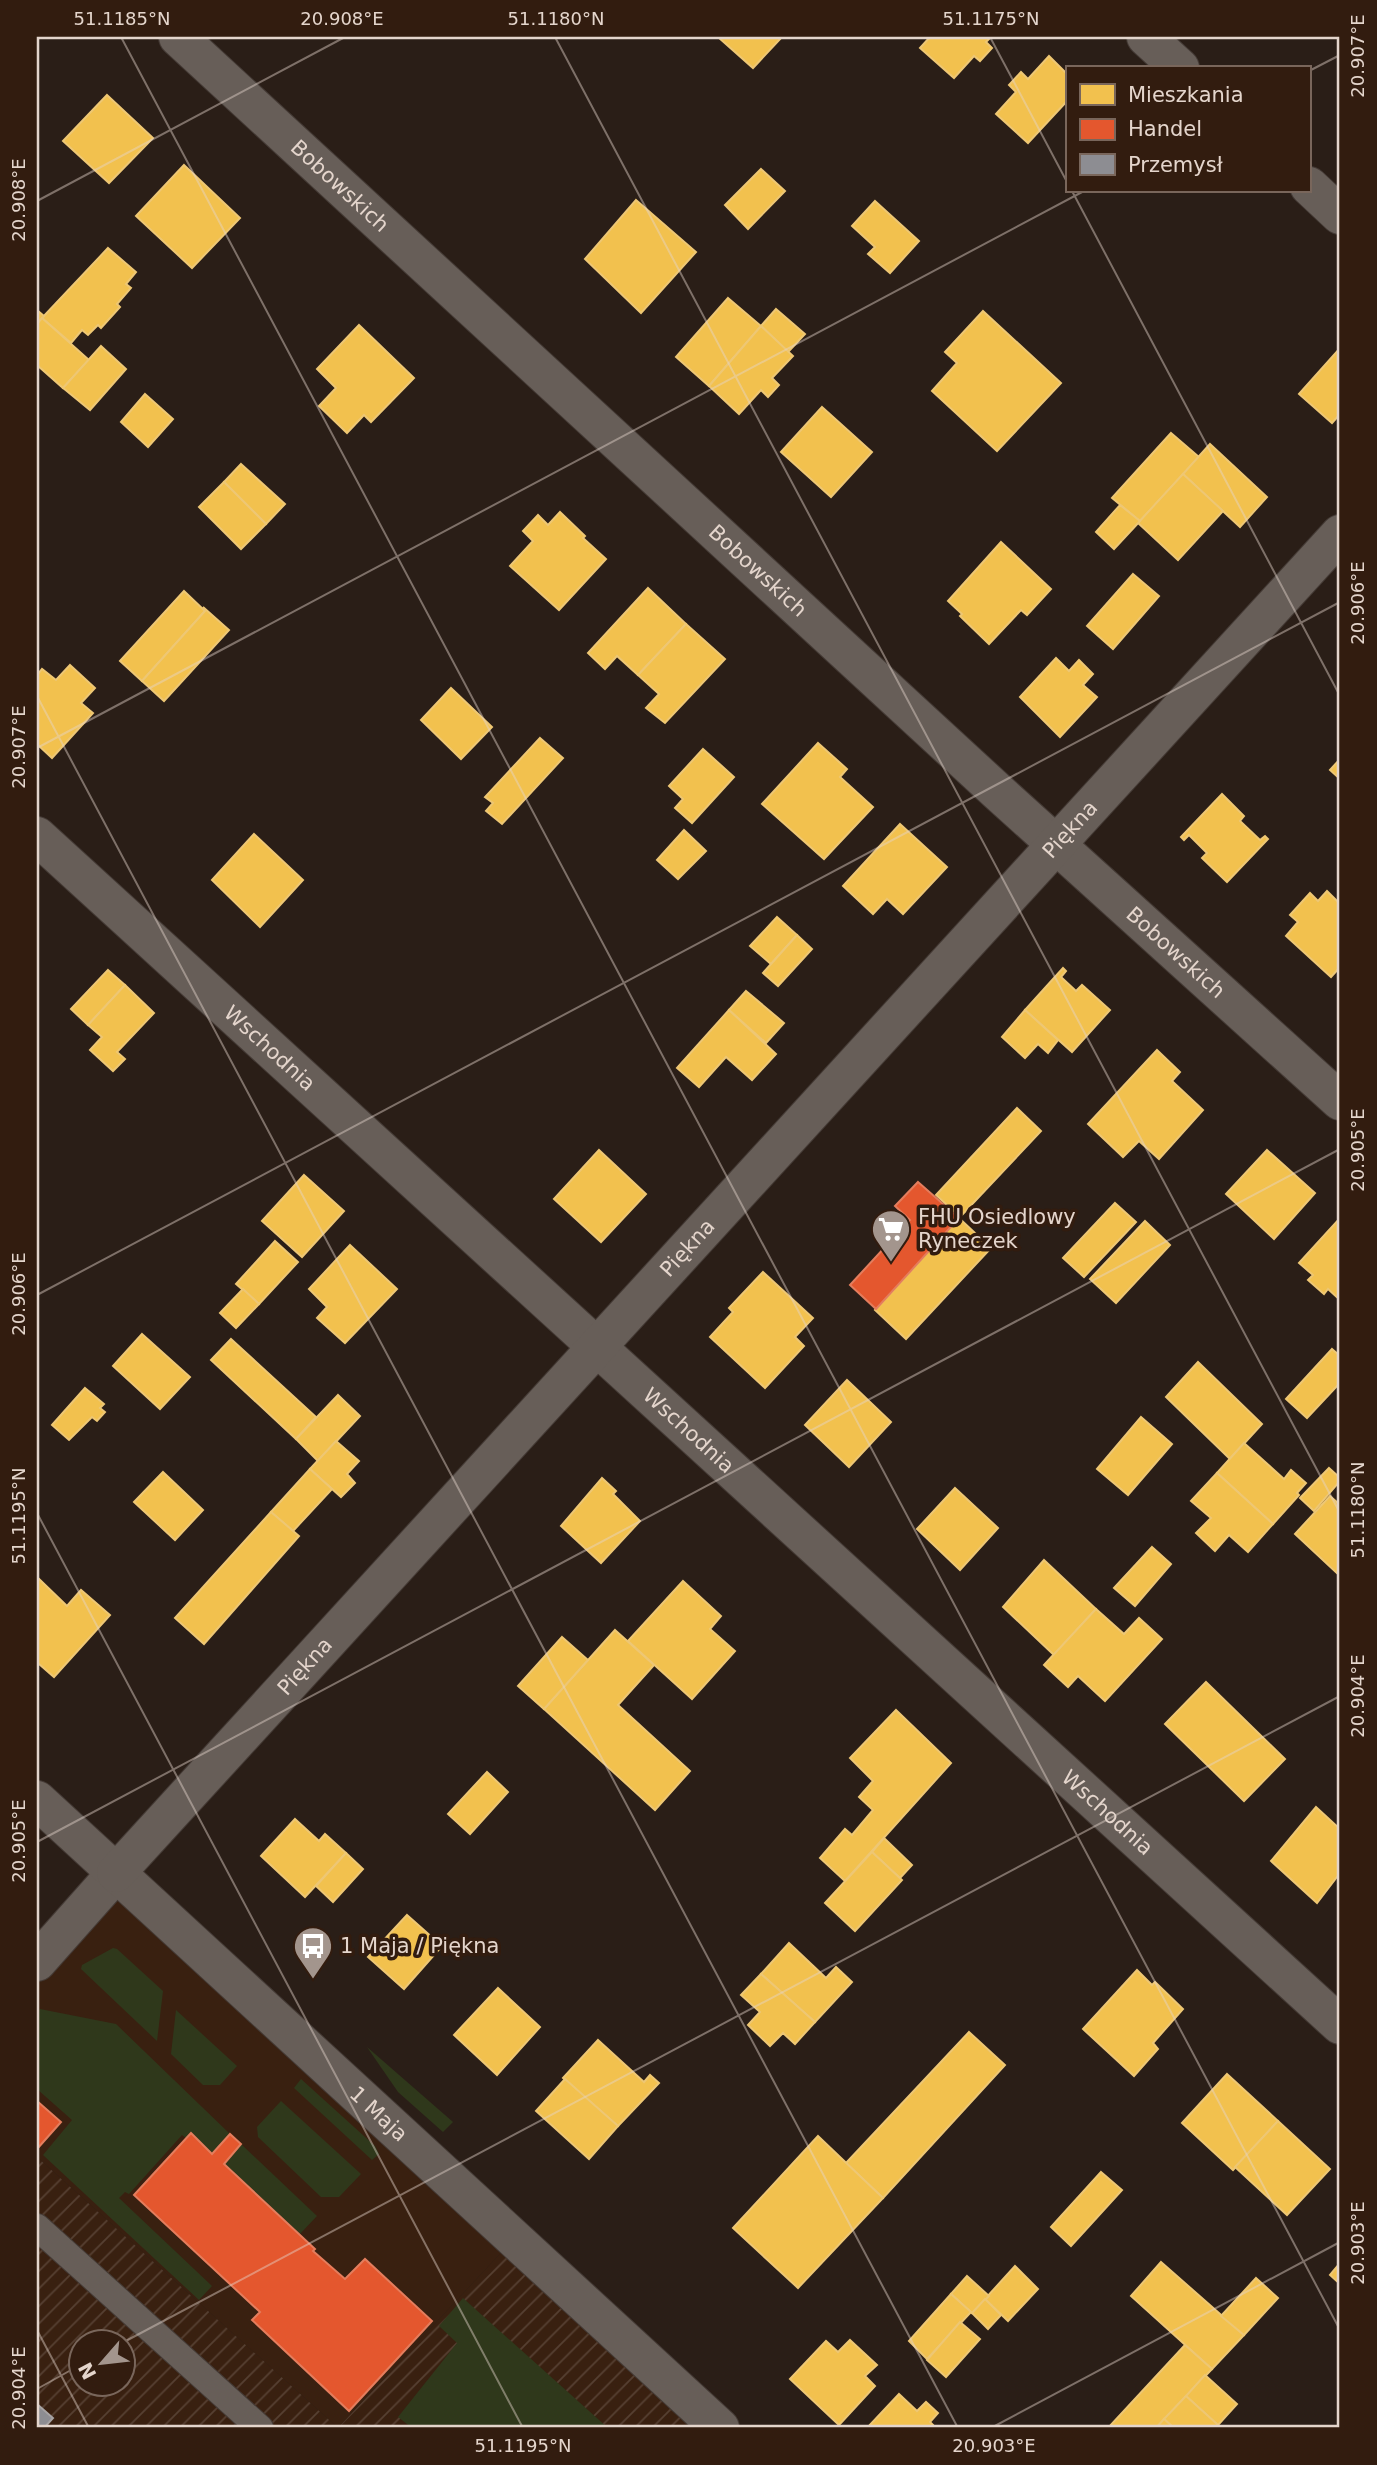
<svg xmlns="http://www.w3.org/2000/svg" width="1377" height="2465" viewBox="0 0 1377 2465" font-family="'DejaVu Sans',sans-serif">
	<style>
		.built { fill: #392010 }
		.industrial { fill: url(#industrial-furrows); fill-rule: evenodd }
		.green { fill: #2f381b }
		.homes { fill: #f2c14e; stroke: #eec774; stroke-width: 2 }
		.shops { fill: #e4572e; stroke: #e47d5d; stroke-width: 2 }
		.industry { fill: #8d8d92; stroke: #a7a3a3; stroke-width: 2 }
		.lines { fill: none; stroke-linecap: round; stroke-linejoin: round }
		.service-casing { stroke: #443a35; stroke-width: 28 }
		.minor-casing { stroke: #443a35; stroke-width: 40 }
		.tertiary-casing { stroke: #443a35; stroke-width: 40 }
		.service { stroke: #675e58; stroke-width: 26 }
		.minor { stroke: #675e58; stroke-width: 38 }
		.tertiary { stroke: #675e58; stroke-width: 38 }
		.ticks { fill: none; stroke: #e4d5cc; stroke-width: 2; stroke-opacity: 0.45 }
		.labels { text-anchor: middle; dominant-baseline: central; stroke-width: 7; stroke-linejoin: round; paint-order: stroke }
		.street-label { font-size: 21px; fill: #e4d5cc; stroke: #321c0f }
		.poi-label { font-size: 21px; fill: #e4d5cc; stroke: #321c0f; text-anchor: start }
		.neatline { fill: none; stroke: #e4d5cc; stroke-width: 2.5 }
		.ticks-label { font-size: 18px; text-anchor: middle; fill: #e4d5cc }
	</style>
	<defs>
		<pattern id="industrial-furrows" width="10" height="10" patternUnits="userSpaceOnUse" patternTransform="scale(1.75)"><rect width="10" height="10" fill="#392010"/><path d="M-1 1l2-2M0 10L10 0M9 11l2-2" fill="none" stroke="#564032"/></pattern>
	</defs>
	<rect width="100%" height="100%" fill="#2a1e17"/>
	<path class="built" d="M 119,1879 L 512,2241 L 338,2428 L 37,2157 L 37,1970 Z"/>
	<path class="industrial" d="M 37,2157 L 338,2428 L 512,2241 L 717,2428 L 37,2428 ZM 80,2342 L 122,2342 L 122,2384 L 80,2384 Z"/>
	<g class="green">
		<path d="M 113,1948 L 117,1949 L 163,1991 L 157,2041 L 81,1969 L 82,1965 Z"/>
		<path d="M 40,2009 L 116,2024 L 230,2134 L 212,2154 L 191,2133 L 186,2138 L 182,2135 L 129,2194 L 125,2192 L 119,2198 L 212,2286 L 199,2300 L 43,2155 L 72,2120 L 37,2089 L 37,2012 Z"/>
		<path d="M 176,2010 L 237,2066 L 220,2085 L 203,2085 L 171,2054 Z"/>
		<path d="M 367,2047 L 453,2122 L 443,2132 L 398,2092 Z"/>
		<path d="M 301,2079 L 375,2146 L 379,2154 L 372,2160 L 294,2088 Z"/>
		<path d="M 281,2101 L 361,2174 L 339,2197 L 321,2197 L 258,2137 L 257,2127 Z"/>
		<path d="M 241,2144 L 317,2216 L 299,2235 L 224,2164 Z"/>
		<path d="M 463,2298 L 608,2428 L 412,2428 L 398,2417 L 457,2343 L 439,2326 Z"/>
	</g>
	<g class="homes">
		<path d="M 718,37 L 782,37 L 753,68 Z"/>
		<path d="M 930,37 L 991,37 L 986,42 L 992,48 L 980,61 L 974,56 L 954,78 L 920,48 Z"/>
		<path d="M 1049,56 L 1067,74 L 1067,101 L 1028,143 L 996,114 L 1016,92 L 1009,85 L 1021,72 L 1028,79 Z"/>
		<path d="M 107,95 L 153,138 L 109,183 L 63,141 Z"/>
		<path d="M 184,165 L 240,218 L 192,268 L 136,216 Z"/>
		<path d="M 761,169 L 785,191 L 748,229 L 725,205 Z"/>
		<path d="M 636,200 L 696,252 L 641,313 L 585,259 Z"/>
		<path d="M 875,201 L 919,241 L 890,273 L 868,254 L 875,247 L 852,226 Z"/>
		<path d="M 108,248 L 136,272 L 126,284 L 131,288 L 117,304 L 120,307 L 101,328 L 98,325 L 88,335 L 82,330 L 71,343 L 42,318 Z"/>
		<path d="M 728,298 L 761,326 L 709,386 L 676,357 Z"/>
		<path d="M 776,309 L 805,334 L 788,352 L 761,326 Z"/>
		<path d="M 37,310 L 44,316 L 37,324 Z"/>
		<path d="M 983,311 L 1061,383 L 997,451 L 932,391 L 957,363 L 945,352 Z"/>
		<path d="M 42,318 L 89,360 L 63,388 L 37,365 L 37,324 Z"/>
		<path d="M 359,325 L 414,378 L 371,422 L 364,415 L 347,433 L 319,406 L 336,388 L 317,369 Z"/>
		<path d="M 761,326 L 793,356 L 772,378 L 779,385 L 768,397 L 761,390 L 739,414 L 709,386 Z"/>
		<path d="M 101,346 L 126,369 L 90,410 L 63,388 Z"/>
		<path d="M 1340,348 L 1340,414 L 1332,423 L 1299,394 Z"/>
		<path d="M 145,394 L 173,419 L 148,447 L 121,422 Z"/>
		<path d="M 822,407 L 872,452 L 831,497 L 781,452 Z"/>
		<path d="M 1171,433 L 1199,457 L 1140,521 L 1112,498 Z"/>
		<path d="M 1210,444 L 1267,497 L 1240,527 L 1183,474 Z"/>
		<path d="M 241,464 L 285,504 L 266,524 L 224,482 Z"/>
		<path d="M 1183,474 L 1223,511 L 1178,560 L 1138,523 Z"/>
		<path d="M 224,482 L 266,524 L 241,549 L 199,507 Z"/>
		<path d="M 1120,505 L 1140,521 L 1114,549 L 1096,532 Z"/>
		<path d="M 560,512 L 585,536 L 583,538 L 606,559 L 559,610 L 510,566 L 533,541 L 523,531 L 538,515 L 548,525 Z"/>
		<path d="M 1001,542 L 1051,589 L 1027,615 L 1021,610 L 989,644 L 960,616 L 962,614 L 948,601 Z"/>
		<path d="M 1133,574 L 1159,596 L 1113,649 L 1087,626 Z"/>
		<path d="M 648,588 L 686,624 L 638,675 L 617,656 L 605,669 L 588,653 Z"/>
		<path d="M 184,591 L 205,611 L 142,681 L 120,661 Z"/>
		<path d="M 203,607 L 229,630 L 164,701 L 142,681 L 205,611 Z"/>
		<path d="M 686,624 L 725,659 L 665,723 L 646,708 L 659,694 L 638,675 Z"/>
		<path d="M 1056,658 L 1069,671 L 1079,660 L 1093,674 L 1083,685 L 1097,697 L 1060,737 L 1020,697 Z"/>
		<path d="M 70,665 L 95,688 L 81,703 L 93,713 L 52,758 L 37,744 L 37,675 L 42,669 L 56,680 Z"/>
		<path d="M 451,688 L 492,727 L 461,759 L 421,720 Z"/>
		<path d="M 540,738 L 563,758 L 502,824 L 486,811 L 493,803 L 485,797 Z"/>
		<path d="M 818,743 L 847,769 L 840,777 L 873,807 L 824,859 L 762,804 Z"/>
		<path d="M 703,749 L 734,777 L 692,823 L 675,808 L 683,799 L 669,786 Z"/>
		<path d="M 1340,759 L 1340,779 L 1330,770 Z"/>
		<path d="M 1222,794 L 1244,816 L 1240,821 L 1260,840 L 1265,836 L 1268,839 L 1227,882 L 1202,858 L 1207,853 L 1189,835 L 1184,840 L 1181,837 Z"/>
		<path d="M 900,824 L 947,867 L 903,914 L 887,899 L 873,914 L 843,886 Z"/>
		<path d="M 684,830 L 706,851 L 678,879 L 657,860 Z"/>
		<path d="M 254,834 L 303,880 L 260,927 L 212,880 Z"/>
		<path d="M 1327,891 L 1340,904 L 1340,967 L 1331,977 L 1286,936 L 1298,922 L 1290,915 L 1310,893 L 1318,901 Z"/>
		<path d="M 777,917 L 797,935 L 771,964 L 750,946 Z"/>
		<path d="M 797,935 L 812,949 L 778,986 L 763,973 Z"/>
		<path d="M 1063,968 L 1066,971 L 1061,977 L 1076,991 L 1082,985 L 1110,1010 L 1072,1052 L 1025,1010 Z"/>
		<path d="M 108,970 L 125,985 L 88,1025 L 71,1009 Z"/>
		<path d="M 125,985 L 154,1013 L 117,1052 L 125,1059 L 113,1071 L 90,1050 L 102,1037 L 88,1025 Z"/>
		<path d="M 746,991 L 784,1023 L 766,1043 L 729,1010 Z"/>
		<path d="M 729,1010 L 776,1054 L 752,1080 L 726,1057 L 699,1087 L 677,1068 Z"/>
		<path d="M 1025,1010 L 1058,1040 L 1048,1053 L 1038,1044 L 1025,1058 L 1002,1037 Z"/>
		<path d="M 1157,1050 L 1180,1072 L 1172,1081 L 1203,1110 L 1159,1159 L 1139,1141 L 1123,1157 L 1088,1124 Z"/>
		<path d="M 1017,1108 L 1041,1131 L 960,1217 L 936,1195 Z"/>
		<path d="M 599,1150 L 646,1194 L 601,1242 L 554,1199 Z"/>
		<path d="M 1267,1150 L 1315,1193 L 1274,1239 L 1226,1194 Z"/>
		<path d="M 304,1175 L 344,1211 L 302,1257 L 262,1221 Z"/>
		<path d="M 1115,1203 L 1136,1222 L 1084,1277 L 1063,1258 Z"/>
		<path d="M 959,1218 L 991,1248 L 906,1339 L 875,1310 Z"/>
		<path d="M 1340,1218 L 1340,1300 L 1328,1289 L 1324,1294 L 1308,1280 L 1313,1275 L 1299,1263 Z"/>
		<path d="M 1145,1221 L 1170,1245 L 1116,1303 L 1090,1279 Z"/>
		<path d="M 275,1241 L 298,1262 L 259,1304 L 236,1284 Z"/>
		<path d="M 350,1245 L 397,1289 L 345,1343 L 317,1318 L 327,1307 L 309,1289 Z"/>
		<path d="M 763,1272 L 813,1318 L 795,1337 L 804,1346 L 765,1388 L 710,1337 L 733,1312 L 729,1308 Z"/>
		<path d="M 243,1289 L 259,1304 L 236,1328 L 220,1313 Z"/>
		<path d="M 142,1334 L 190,1377 L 160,1409 L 113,1366 Z"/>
		<path d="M 231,1339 L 316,1417 L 296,1439 L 211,1360 Z"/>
		<path d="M 1332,1349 L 1340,1356 L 1340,1389 L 1337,1386 L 1307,1418 L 1286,1399 Z"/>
		<path d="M 1198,1362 L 1262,1424 L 1230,1459 L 1166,1397 Z"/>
		<path d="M 847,1380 L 891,1422 L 849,1467 L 805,1425 Z"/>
		<path d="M 85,1388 L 104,1404 L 100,1408 L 105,1412 L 97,1421 L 92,1417 L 69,1440 L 52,1425 Z"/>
		<path d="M 338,1395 L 360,1416 L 318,1461 L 296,1439 Z"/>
		<path d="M 1141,1417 L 1172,1444 L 1128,1495 L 1097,1469 Z"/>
		<path d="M 336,1441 L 359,1461 L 347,1474 L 355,1483 L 341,1497 L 310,1469 Z"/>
		<path d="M 1244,1443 L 1284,1479 L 1291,1470 L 1306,1483 L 1297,1493 L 1299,1495 L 1273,1524 L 1217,1473 Z"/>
		<path d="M 1329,1468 L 1340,1478 L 1340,1481 L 1314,1511 L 1300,1498 Z"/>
		<path d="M 310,1469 L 332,1489 L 293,1531 L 271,1512 Z"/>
		<path d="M 163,1472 L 203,1510 L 175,1540 L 134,1502 Z"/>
		<path d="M 1217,1473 L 1273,1524 L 1248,1552 L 1229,1535 L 1215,1551 L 1196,1533 L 1211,1518 L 1191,1501 Z"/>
		<path d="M 602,1478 L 616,1491 L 613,1494 L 640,1521 L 601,1563 L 561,1526 Z"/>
		<path d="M 955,1488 L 998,1528 L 960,1570 L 917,1529 Z"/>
		<path d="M 1330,1496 L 1340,1505 L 1340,1576 L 1295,1534 Z"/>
		<path d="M 271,1512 L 299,1536 L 204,1644 L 175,1618 Z"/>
		<path d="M 1152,1547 L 1171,1564 L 1135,1606 L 1114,1588 Z"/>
		<path d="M 1044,1560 L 1096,1609 L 1054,1655 L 1003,1607 Z"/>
		<path d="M 37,1577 L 67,1606 L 81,1590 L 110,1615 L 54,1677 L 39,1664 L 37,1667 Z"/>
		<path d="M 683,1581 L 721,1616 L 710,1629 L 735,1651 L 692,1699 L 628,1641 Z"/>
		<path d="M 1096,1609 L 1124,1634 L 1139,1618 L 1162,1639 L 1105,1701 L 1078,1676 L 1068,1687 L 1044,1665 Z"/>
		<path d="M 615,1630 L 654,1665 L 618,1705 L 690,1771 L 655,1810 L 544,1709 Z"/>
		<path d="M 562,1637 L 588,1660 L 544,1709 L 518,1686 Z"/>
		<path d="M 1206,1682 L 1285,1759 L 1244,1801 L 1165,1724 Z"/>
		<path d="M 896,1710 L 951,1763 L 845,1881 L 820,1858 L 845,1829 L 852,1835 L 873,1810 L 859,1797 L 873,1781 L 850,1758 Z"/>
		<path d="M 487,1772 L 508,1792 L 470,1834 L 448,1814 Z"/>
		<path d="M 1316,1807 L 1340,1829 L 1338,1841 L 1340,1843 L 1340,1873 L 1317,1903 L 1271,1861 Z"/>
		<path d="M 295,1819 L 319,1841 L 325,1834 L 346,1853 L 305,1897 L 261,1856 Z"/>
		<path d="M 884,1838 L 912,1865 L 900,1878 L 872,1852 Z"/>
		<path d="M 872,1852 L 902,1880 L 855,1931 L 825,1903 Z"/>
		<path d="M 346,1853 L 363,1869 L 333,1902 L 316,1886 Z"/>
		<path d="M 407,1915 L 442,1946 L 404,1989 L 368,1957 Z"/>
		<path d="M 789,1943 L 826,1978 L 836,1967 L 852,1982 L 815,2022 L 761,1974 Z"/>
		<path d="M 1137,1970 L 1152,1985 L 1155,1982 L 1183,2009 L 1153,2043 L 1158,2049 L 1134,2076 L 1083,2029 Z"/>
		<path d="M 761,1974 L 815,2022 L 795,2044 L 783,2033 L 770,2046 L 748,2025 L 760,2012 L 741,1995 Z"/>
		<path d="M 498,1988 L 540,2027 L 497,2075 L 454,2035 Z"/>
		<path d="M 969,2032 L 1005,2065 L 883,2198 L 846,2163 Z"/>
		<path d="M 598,2040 L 644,2082 L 650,2075 L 659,2083 L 618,2126 L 563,2078 Z"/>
		<path d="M 1227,2074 L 1278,2121 L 1233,2170 L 1182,2123 Z"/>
		<path d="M 565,2079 L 618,2126 L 589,2159 L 536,2111 Z"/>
		<path d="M 1278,2121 L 1330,2169 L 1287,2215 L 1235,2167 Z"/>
		<path d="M 818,2136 L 883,2198 L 798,2288 L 733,2228 Z"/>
		<path d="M 1101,2172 L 1122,2190 L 1071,2246 L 1051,2227 Z"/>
		<path d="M 1161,2262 L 1244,2335 L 1212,2369 L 1131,2296 Z"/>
		<path d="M 1340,2263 L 1340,2284 L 1330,2275 Z"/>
		<path d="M 1015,2266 L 1038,2289 L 1008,2321 L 985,2299 Z"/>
		<path d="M 967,2276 L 989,2296 L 972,2313 L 951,2294 Z"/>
		<path d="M 1256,2278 L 1278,2298 L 1244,2335 L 1221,2316 Z"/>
		<path d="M 951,2294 L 971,2312 L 927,2359 L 909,2341 Z"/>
		<path d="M 985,2299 L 1001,2315 L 988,2329 L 972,2313 Z"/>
		<path d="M 960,2322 L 980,2339 L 946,2377 L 927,2360 Z"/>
		<path d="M 850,2340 L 877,2365 L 865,2376 L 875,2386 L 839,2425 L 790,2379 L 826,2341 L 838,2352 Z"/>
		<path d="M 1185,2345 L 1212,2369 L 1156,2428 L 1108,2428 Z"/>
		<path d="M 1205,2375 L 1237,2404 L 1218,2425 L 1186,2396 Z"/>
		<path d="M 899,2394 L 917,2411 L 926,2402 L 938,2413 L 930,2422 L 936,2428 L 867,2428 Z"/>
		<path d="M 1186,2396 L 1218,2425 L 1222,2428 L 1174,2428 L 1164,2419 Z"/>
		<path d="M 1164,2419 L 1174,2428 L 1156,2428 Z"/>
	</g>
	<g class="shops">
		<path d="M 918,1182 L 959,1218 L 876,1309 L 850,1285 L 910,1220 L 895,1206 Z"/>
		<path d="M 37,2101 L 61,2122 L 37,2149 Z"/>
		<path d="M 191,2133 L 212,2154 L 230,2134 L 241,2144 L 224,2164 L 315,2249 L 313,2251 L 345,2279 L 365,2259 L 432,2321 L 349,2411 L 252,2320 L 260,2312 L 134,2195 Z"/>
	</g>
	<path class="industry" d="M 37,2404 L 53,2418 L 44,2428 L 37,2428 Z"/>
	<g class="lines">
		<g class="service-casing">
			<path id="service" d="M 37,2227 L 260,2428"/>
		</g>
		<g class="minor-casing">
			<g id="minor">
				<path id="s1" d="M 178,37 L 998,792 L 1340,1101"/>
				<path d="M 1146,37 L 1180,68"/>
				<path d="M 1309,186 L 1340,215"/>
				<path id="s2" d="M 37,836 L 1340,2025"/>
				<path d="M 37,1962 L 116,1873"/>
			</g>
		</g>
		<g class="tertiary-casing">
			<g id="tertiary">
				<path id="s3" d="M 37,1800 L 720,2428"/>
				<path id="s4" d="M 116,1873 L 1340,534"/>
			</g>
		</g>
		<use href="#service" class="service"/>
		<use href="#minor" class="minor"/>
		<use href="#tertiary" class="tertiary"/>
	</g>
	<path class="ticks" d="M 121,37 L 1340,2330M 555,37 L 1340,1513M 990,37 L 1067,182M 1309,71 L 1340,55M 1072,191 L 1340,696M 37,201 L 345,37M 37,696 L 958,2428M 37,748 L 1084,191M 37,1295 L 1340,602M 37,1513 L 523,2428M 37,1842 L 1340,1149M 37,2330 L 89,2428M 122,2343 L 1340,1696M 37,2389 L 80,2365M 991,2428 L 1340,2242"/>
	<defs>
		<g id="supermarket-pin" transform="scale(2.0125)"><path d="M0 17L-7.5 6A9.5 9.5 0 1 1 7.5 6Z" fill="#a3958d" stroke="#321c0f"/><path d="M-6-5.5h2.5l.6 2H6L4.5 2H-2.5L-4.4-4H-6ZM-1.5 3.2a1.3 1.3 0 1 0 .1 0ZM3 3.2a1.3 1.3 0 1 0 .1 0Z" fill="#fff"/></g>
		<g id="bus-pin" transform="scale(2.0125)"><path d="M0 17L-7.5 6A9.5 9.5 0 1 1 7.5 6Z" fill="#a3958d" stroke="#321c0f"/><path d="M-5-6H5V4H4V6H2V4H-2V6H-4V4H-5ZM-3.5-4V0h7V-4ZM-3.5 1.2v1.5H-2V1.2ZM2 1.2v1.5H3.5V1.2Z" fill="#fff"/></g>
	</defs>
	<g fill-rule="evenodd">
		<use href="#supermarket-pin" x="891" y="1229"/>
		<use href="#bus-pin" x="313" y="1946"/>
	</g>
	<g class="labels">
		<g class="street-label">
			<text stroke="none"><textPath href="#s1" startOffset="220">Bobowskich</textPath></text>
			<text stroke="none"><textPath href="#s1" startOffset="788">Bobowskich</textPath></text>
			<text stroke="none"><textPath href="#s4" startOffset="1414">Piękna</textPath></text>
			<text stroke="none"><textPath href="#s1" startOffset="1354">Bobowskich</textPath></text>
			<text stroke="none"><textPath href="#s2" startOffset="315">Wschodnia</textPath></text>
			<text stroke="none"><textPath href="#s4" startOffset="847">Piękna</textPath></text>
			<text stroke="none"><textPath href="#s2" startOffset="882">Wschodnia</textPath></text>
			<text stroke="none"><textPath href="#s4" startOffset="280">Piękna</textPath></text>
			<text stroke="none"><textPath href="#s2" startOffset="1449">Wschodnia</textPath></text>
			<text stroke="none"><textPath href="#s3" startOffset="464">1 Maja</textPath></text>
		</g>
		<g class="poi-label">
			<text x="918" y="1217">FHU Osiedlowy<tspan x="918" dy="24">Ryneczek</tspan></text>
			<text x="340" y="1946">1 Maja / Piękna</text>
		</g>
	</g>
	<rect width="1377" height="2465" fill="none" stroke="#321c0f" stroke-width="77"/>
	<rect x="1066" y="66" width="245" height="126" fill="#321c0f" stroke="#79665b" stroke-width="2"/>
	<rect x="1080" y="84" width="35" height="21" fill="#f2c14e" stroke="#79665b" stroke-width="2"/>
	<text x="1128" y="102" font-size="21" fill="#e4d5cc">Mieszkania</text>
	<rect x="1080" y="119" width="35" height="21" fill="#e4572e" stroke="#79665b" stroke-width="2"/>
	<text x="1128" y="136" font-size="21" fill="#e4d5cc">Handel</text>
	<rect x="1080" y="154" width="35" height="21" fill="#8d8d92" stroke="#79665b" stroke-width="2"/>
	<text x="1128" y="172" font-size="21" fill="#e4d5cc">Przemysł</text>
	<g transform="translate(102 2363) rotate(242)"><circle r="33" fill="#321c0f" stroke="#79665b" stroke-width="2"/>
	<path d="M0-5L12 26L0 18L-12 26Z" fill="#a3958d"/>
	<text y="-10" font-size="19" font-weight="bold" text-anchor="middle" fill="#e4d5cc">N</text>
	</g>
	<rect x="38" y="38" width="1300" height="2388" class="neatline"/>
	<g class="ticks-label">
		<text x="122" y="25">51.1185°N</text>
		<text x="342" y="25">20.908°E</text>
		<text x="556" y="25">51.1180°N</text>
		<text x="991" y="25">51.1175°N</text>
		<text transform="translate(1358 56) rotate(-90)" y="6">20.907°E</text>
		<text transform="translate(19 200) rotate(-90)" y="6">20.908°E</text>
		<text transform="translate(1358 603) rotate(-90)" y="6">20.906°E</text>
		<text transform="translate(19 747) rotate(-90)" y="6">20.907°E</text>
		<text transform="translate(1358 1150) rotate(-90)" y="6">20.905°E</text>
		<text transform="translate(19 1294) rotate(-90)" y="6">20.906°E</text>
		<text transform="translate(1358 1510) rotate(-90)" y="6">51.1180°N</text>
		<text transform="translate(19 1516) rotate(-90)" y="6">51.1195°N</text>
		<text transform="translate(1358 1696) rotate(-90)" y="6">20.904°E</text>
		<text transform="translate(19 1841) rotate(-90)" y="6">20.905°E</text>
		<text transform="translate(1358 2243) rotate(-90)" y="6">20.903°E</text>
		<text transform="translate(19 2388) rotate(-90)" y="6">20.904°E</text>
		<text x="523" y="2452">51.1195°N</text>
		<text x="994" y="2452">20.903°E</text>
	</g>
</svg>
